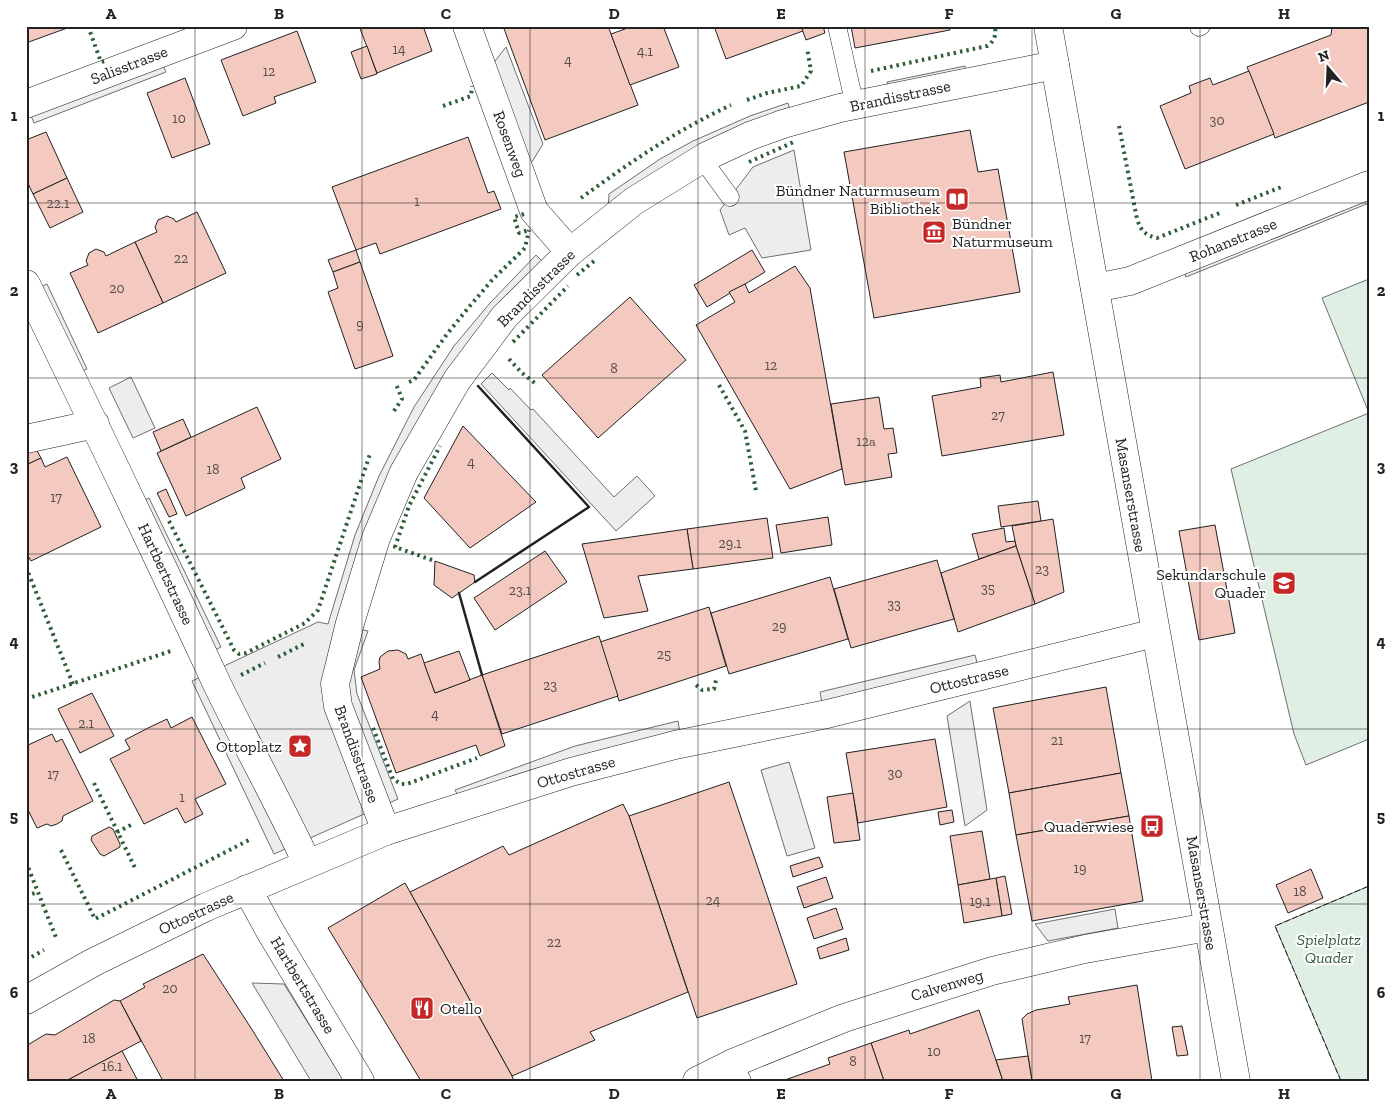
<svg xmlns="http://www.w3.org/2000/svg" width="1395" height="1107" viewBox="0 0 1395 1107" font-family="'Zilla Slab',serif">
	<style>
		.green { fill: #e0efe3; stroke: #6f6f6f }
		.parking { fill: #ededed; stroke: #6f6f6f }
		.building { fill: #f3c9c0; stroke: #222 }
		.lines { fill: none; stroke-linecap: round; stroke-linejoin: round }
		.service-casing { stroke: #222; stroke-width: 19 }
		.minor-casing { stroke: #222; stroke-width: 29 }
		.primary-casing { stroke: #222; stroke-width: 29 }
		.service { stroke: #fff; stroke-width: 18 }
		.minor { stroke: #fff; stroke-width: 28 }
		.primary { stroke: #fff; stroke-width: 28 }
		.hedge { stroke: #2f5e38; stroke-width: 4; stroke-dasharray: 2.5 4; stroke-linecap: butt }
		.fence { stroke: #222; stroke-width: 1; stroke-dasharray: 6 2.5; stroke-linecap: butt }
		.wall { stroke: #222; stroke-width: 2.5 }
		.grid { fill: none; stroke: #222; stroke-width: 1; stroke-opacity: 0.55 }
		.labels { text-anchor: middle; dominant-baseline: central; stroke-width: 4; stroke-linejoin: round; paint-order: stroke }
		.number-label { font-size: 14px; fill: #564c4a }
		.street-label { font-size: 16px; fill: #222; stroke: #fff }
		.poi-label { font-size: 16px; fill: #222; stroke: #fff; text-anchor: end }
		.park-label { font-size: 16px; font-style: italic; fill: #2f5e38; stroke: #fff }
		.neatline { fill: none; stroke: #222; stroke-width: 2 }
		.grid-label { font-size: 16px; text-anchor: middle; font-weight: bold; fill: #222 }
	</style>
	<rect width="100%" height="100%" fill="#fff"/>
	<g class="green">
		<path d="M 1369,279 L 1369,739 L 1306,765 L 1294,734 L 1231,469 L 1369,413 L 1322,298 Z"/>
		<path d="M 1369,886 L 1369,1081 L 1341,1081 L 1275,926 Z"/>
	</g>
	<g class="parking">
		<path d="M 506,47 L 543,144 L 530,165 L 492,65 Z"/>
		<path d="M 162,63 L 166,72 L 34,123 L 30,113 Z"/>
		<path d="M 965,66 L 968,77 L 889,92 L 887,82 Z"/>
		<path d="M 788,103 L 791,113 L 608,209 L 609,194 L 660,159 L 693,141 L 750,116 Z"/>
		<path d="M 794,150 L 811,250 L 762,258 L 745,228 L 729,235 L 720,210 L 753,167 Z"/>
		<path d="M 1369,193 L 1369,203 L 1186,277 L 1183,267 Z"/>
		<path d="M 536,255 L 544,263 L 506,302 L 341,626 L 368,631 L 354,670 L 357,694 L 398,799 L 274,854 L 192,681 L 318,622 L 328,624 L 355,535 L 379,476 L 414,407 L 454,346 L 490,303 Z"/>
		<path d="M 47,284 L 87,369 L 74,374 L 36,289 Z"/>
		<path d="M 492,373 L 509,390 L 510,388 L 531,410 L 533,409 L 614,497 L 637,476 L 655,496 L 616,531 L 481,384 Z"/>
		<path d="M 131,377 L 155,428 L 133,438 L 109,388 Z"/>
		<path d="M 149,498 L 221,647 L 211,652 L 138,503 Z"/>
		<path d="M 975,655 L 978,666 L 822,703 L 820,692 Z"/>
		<path d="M 970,701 L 987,810 L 965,826 L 947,716 Z"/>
		<path d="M 678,721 L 680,733 L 461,802 L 455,790 L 575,746 Z"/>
		<path d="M 789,762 L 815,848 L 787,856 L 761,770 Z"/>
		<path d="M 1115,909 L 1118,928 L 1048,941 L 1035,924 Z"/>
		<path d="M 252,983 L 284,984 L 344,1081 L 311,1081 Z"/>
	</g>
	<g class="building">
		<path d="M 26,26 L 69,26 L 70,27 L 26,43 Z"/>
		<path d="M 359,26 L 423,26 L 432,51 L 377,73 Z"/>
		<path d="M 503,26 L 608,26 L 638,105 L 545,140 Z"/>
		<path d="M 633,26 L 663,26 L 679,67 L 630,85 L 611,34 Z"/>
		<path d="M 714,26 L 801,26 L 803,31 L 726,59 Z"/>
		<path d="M 801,26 L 823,26 L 825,33 L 806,40 Z"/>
		<path d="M 851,26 L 949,26 L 950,30 L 855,48 Z"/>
		<path d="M 1332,26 L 1369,26 L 1369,102 L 1275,138 L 1247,67 L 1331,35 Z"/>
		<path d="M 297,31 L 316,82 L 274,97 L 276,103 L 243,116 L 221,60 Z"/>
		<path d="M 367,46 L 377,74 L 361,79 L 351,52 Z"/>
		<path d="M 1249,71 L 1274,134 L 1185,169 L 1160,106 L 1191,93 L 1189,86 L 1210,78 L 1213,85 Z"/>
		<path d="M 185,78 L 210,144 L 172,158 L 147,93 Z"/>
		<path d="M 970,130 L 978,172 L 998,169 L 1020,292 L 874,318 L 844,152 Z"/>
		<path d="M 46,132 L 67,178 L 33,194 L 26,179 L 26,140 Z"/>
		<path d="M 468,137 L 488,193 L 494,191 L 501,209 L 380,254 L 376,243 L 356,250 L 332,187 Z"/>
		<path d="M 67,178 L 83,212 L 50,228 L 33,194 Z"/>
		<path d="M 197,212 L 226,273 L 163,303 L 135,242 L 157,232 L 155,227 L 158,220 L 167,216 L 174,219 L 176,222 Z"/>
		<path d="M 135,242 L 163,303 L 98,333 L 70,273 L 88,265 L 86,261 L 89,253 L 96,249 L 104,252 L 106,256 Z"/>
		<path d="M 356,250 L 360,262 L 333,272 L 328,260 Z"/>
		<path d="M 752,250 L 765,272 L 707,307 L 694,285 Z"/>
		<path d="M 360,262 L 393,356 L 355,369 L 328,292 L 338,288 L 333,272 Z"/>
		<path d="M 795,266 L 810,288 L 842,469 L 790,489 L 696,325 L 735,302 L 729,292 L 745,284 L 749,293 Z"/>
		<path d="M 630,297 L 686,360 L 598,438 L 542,375 Z"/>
		<path d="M 1053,372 L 1064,435 L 942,456 L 932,396 L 981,387 L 980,378 L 1000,375 L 1001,382 Z"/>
		<path d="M 879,397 L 884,429 L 893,428 L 897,453 L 888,454 L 892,477 L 845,485 L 831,404 Z"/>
		<path d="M 257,407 L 281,459 L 241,478 L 245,488 L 186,516 L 157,453 Z"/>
		<path d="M 183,419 L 191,437 L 161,451 L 153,432 Z"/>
		<path d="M 463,426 L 536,502 L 470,548 L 424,498 Z"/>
		<path d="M 35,447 L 41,458 L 26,465 L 26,449 Z"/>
		<path d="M 67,457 L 101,527 L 31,561 L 26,552 L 26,465 L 41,458 L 45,467 Z"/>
		<path d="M 166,489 L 177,514 L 169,517 L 157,493 Z"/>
		<path d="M 1038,501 L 1041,521 L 1001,527 L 998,506 Z"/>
		<path d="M 828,517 L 832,545 L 781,553 L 776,525 Z"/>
		<path d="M 767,518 L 773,558 L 693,569 L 687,529 Z"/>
		<path d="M 1053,519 L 1064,592 L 1035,604 L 1016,546 L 1012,526 Z"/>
		<path d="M 1215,525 L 1235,633 L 1199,640 L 1179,531 Z"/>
		<path d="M 1004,528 L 1006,542 L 1015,541 L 1016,546 L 979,559 L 972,534 Z"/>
		<path d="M 687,529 L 693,569 L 638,576 L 648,611 L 604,618 L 582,544 Z"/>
		<path d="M 1016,546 L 1035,604 L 958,632 L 941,573 Z"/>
		<path d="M 545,551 L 567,582 L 495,630 L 474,598 Z"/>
		<path d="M 937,560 L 954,619 L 851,648 L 834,589 Z"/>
		<path d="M 435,561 L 474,575 L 475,582 L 452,598 L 434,585 Z"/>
		<path d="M 830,577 L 848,639 L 729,674 L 711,613 Z"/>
		<path d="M 709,607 L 726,666 L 619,701 L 600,642 Z"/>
		<path d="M 599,636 L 618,696 L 502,734 L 482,675 Z"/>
		<path d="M 398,650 L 406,654 L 408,659 L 421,654 L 435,693 L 482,675 L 505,746 L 480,756 L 476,745 L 396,773 L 361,677 L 380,669 L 379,662 L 380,657 L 388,651 Z"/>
		<path d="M 459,651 L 470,680 L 435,693 L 424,663 Z"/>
		<path d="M 1106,687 L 1121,773 L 1009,793 L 993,708 Z"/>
		<path d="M 92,693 L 114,736 L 80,753 L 58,709 Z"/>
		<path d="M 192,717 L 226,784 L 195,799 L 203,814 L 185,823 L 177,808 L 144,824 L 110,759 L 130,749 L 125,740 L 148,728 L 167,719 L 171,728 Z"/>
		<path d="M 52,734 L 56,742 L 62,739 L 93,801 L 63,816 L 62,821 L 57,824 L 51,826 L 47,824 L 37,828 L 26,806 L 26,746 Z"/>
		<path d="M 935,739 L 947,807 L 858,823 L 846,753 Z"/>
		<path d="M 1121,773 L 1129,816 L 1016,835 L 1009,793 Z"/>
		<path d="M 729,782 L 797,984 L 697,1018 L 629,816 Z"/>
		<path d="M 853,793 L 860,840 L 834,843 L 827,797 Z"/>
		<path d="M 623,804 L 629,816 L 688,992 L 590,1032 L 595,1040 L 512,1076 L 410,892 L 503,846 L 509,855 Z"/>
		<path d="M 952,810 L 954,822 L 940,825 L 938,812 Z"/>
		<path d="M 1129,816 L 1143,901 L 1032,921 L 1016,835 Z"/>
		<path d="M 109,827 L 113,829 L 120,844 L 120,847 L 104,856 L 100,854 L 91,840 L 92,836 Z"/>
		<path d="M 982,831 L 990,879 L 958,885 L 950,836 Z"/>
		<path d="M 819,857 L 823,867 L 793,877 L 790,866 Z"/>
		<path d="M 1311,869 L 1323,898 L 1288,913 L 1276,885 Z"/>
		<path d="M 1005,876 L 1012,914 L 1002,916 L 996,878 Z"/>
		<path d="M 826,877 L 833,898 L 804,908 L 797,887 Z"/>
		<path d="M 996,878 L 1002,916 L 964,923 L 958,885 Z"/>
		<path d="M 405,883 L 512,1076 L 514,1081 L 421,1081 L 328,928 Z"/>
		<path d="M 836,908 L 843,929 L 814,939 L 807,918 Z"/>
		<path d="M 846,938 L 849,950 L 820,959 L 817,948 Z"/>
		<path d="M 203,954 L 251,1028 L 284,1081 L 163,1081 L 120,1001 L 145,987 L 143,984 Z"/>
		<path d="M 1137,985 L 1152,1081 L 1032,1081 L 1022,1019 L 1027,1014 L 1036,1010 L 1070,1004 L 1068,997 Z"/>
		<path d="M 114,1000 L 120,1001 L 141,1041 L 66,1081 L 26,1081 L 26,1046 L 46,1034 L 55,1035 Z"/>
		<path d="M 979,1010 L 1003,1081 L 884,1081 L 871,1043 L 909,1030 L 910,1034 Z"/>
		<path d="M 1182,1026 L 1188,1055 L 1177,1056 L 1172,1027 Z"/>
		<path d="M 871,1043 L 884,1081 L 782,1081 L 830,1064 L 828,1058 Z"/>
		<path d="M 122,1051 L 138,1081 L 66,1081 Z"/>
		<path d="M 1028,1056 L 1032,1081 L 1003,1081 L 996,1060 Z"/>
	</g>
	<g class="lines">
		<g class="service-casing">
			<g id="service">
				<path d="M 837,26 L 855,106"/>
				<path d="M 1199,27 L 1201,26"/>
				<path d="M 705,157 L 711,171 L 730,197"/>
				<path d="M 733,1063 L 742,1081"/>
			</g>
		</g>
		<g class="minor-casing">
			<g id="minor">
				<path d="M 467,26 L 534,211 L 570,252"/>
				<path d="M 26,104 L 233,26"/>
				<path d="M 26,284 C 91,417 155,550 217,684 C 246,744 279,803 307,863"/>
				<path d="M 1095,288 L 1130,281 L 1369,185"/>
				<path d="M 26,439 L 95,424"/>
				<path d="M 386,831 L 338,706 L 335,684 L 350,623 L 376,538 L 404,472 L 457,380 L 505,316 L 570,252 L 634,201 L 705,157 L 750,136 L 783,124 L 840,108 L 1055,65"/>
				<path d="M 247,889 L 270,931 L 360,1081"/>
				<path d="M 26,1000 L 94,962 L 206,907 L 386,831 L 571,772 L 675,745 L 827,714 L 1155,633"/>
				<path d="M 697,1081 L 733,1063 L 844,1018 L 992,971 L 1085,949 L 1208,927"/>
			</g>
		</g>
		<g class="primary-casing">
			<path id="primary" d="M 1048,26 L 1236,1081"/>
		</g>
		<use href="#service" class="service"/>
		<use href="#minor" class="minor"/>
		<use href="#primary" class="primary"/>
		<g class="hedge">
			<path d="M 88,26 L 101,62 L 105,61"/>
			<path d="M 871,71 L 987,46 C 995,41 996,35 995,26"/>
			<path d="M 747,100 L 767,93 L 801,86 L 811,71 L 807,48"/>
			<path d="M 443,106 L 471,96 L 472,86"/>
			<path d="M 1119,126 L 1137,219 C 1141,231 1145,235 1157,238 L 1222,212"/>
			<path d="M 749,162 L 796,141"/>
			<path d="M 581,198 C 629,163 677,130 731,105"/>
			<path d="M 1236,205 L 1284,186"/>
			<path d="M 524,214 L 514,217 L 519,233 L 529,230"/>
			<path d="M 577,275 L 594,261"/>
			<path d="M 513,342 L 568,286"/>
			<path d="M 509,359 L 522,373 L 536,384"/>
			<path d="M 409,382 L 414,380 L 447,334 L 469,307 L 493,279 L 525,248 L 529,230"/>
			<path d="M 719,385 L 745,431 L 756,491"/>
			<path d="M 394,411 L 402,399 L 396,384"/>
			<path d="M 169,521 L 234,650 L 239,654 L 246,653 L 305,623 L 318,610 L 370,454"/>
			<path d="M 432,560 L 395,547 L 409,506 L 440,446"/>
			<path d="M 26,567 L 73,684"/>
			<path d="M 278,657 L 306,643"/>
			<path d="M 241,675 L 265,663"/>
			<path d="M 696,685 L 702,690 L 714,689 L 716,680"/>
			<path d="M 26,699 L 174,650"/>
			<path d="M 373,728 L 393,779 L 401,784 L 407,784 L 477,758"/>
			<path d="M 94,783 L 136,870"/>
			<path d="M 117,832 L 131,825"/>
			<path d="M 61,850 L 95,919 L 249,840"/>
			<path d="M 26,862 L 57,940"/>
			<path d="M 26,896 L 38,892"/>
			<path d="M 26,960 L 44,950"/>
		</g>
		<path class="fence" d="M 1341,1081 L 1275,926 L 1369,886"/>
		<g class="wall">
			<path d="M 475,582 L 589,507 L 478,386"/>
			<path d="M 459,593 L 482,675"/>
		</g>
	</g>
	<path class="grid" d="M 195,26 L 195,1081M 362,26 L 362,1081M 530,26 L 530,1081M 698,26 L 698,1081M 865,26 L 865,1081M 1032,26 L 1032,1081M 1200,26 L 1200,1081M 26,203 L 1369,203M 26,378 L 1369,378M 26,554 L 1369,554M 26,729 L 1369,729M 26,904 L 1369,904"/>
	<defs>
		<g id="library-square" transform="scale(1.25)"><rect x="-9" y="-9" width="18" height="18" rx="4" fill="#c62828" stroke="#fff"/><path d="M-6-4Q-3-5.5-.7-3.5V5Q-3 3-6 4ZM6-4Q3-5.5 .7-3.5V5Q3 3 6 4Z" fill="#fff"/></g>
		<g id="museum-square" transform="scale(1.25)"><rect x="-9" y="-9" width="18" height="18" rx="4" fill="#c62828" stroke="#fff"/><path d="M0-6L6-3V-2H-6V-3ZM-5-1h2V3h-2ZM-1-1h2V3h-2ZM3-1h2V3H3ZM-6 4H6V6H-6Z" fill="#fff"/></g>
		<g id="school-square" transform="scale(1.25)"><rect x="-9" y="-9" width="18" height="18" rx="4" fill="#c62828" stroke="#fff"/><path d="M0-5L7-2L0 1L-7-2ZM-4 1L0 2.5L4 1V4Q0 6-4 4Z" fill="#fff"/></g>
		<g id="sight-square" transform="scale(1.25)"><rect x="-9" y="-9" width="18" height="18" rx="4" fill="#c62828" stroke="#fff"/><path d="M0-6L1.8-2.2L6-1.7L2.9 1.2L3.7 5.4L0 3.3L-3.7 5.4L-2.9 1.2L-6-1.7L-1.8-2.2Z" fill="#fff"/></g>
		<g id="bus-square" transform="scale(1.25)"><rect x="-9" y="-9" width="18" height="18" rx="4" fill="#c62828" stroke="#fff"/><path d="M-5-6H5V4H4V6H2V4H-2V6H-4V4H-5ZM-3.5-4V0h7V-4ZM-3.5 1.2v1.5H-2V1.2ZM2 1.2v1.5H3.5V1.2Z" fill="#fff"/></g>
		<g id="restaurant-square" transform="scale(1.25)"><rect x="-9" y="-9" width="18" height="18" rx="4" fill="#c62828" stroke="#fff"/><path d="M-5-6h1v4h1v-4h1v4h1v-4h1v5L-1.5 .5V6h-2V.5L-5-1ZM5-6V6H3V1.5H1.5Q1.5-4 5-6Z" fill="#fff"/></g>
	</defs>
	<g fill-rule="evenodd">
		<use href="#library-square" x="957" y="199"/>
		<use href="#museum-square" x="934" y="232"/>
		<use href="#school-square" x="1284" y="583"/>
		<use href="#sight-square" x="300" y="746"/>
		<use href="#bus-square" x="1152" y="826"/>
		<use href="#restaurant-square" x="422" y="1008"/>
	</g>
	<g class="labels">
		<g class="number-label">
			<text x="399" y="49">14</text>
			<text x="645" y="51">4.1</text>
			<text x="568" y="60">4</text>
			<text x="269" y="71">12</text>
			<text x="179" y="118">10</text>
			<text x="1217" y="120">30</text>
			<text x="417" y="201">1</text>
			<text x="58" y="203">22.1</text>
			<text x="181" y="258">22</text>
			<text x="117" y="288">20</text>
			<text x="360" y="324">9</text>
			<text x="771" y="365">12</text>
			<text x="614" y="368">8</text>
			<text x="998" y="415">27</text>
			<text x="866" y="441">12a</text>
			<text x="471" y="462">4</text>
			<text x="213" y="469">18</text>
			<text x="56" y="497">17</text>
			<text x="730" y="543">29.1</text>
			<text x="1042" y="569">23</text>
			<text x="988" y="588">35</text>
			<text x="520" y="590">23.1</text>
			<text x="894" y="604">33</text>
			<text x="779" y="626">29</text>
			<text x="664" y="654">25</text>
			<text x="550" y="685">23</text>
			<text x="435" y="714">4</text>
			<text x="86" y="723">2.1</text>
			<text x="1057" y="740">21</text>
			<text x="895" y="773">30</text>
			<text x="53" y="774">17</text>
			<text x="182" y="797">1</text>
			<text x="1080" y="868">19</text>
			<text x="1300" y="891">18</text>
			<text x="713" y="900">24</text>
			<text x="980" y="901">19.1</text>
			<text x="554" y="942">22</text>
			<text x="170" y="988">20</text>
			<text x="89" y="1038">18</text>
			<text x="1085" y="1038">17</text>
			<text x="934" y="1051">10</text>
			<text x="853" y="1061">8</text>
			<text x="112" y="1066">16.1</text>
		</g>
		<g class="street-label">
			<text transform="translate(129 65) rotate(-21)">Salisstrasse</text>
			<text transform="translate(900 96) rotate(-12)">Brandisstrasse</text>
			<text transform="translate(510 144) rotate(70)">Rosenweg</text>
			<text transform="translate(1233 240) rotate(-22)">Rohanstrasse</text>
			<text transform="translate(536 288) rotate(-45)">Brandisstrasse</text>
			<text transform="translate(1131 495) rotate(80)">Masanserstrasse</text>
			<text transform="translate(166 574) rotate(65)">Hartbertstrasse</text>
			<text transform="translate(969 679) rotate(-14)">Ottostrasse</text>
			<text transform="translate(357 754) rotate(70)">Brandisstrasse</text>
			<text transform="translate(576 772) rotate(-16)">Ottostrasse</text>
			<text transform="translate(1202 893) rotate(80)">Masanserstrasse</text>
			<text transform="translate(196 913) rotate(-25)">Ottostrasse</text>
			<text transform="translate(303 985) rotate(59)">Hartbertstrasse</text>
			<text transform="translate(947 985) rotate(-17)">Calvenweg</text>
		</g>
		<g class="poi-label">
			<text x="940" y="190">Bündner Naturmuseum<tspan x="940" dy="18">Bibliothek</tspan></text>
			<text x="952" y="223" text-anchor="start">Bündner<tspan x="952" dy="18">Naturmuseum</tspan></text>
			<text x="1266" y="574">Sekundarschule<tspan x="1266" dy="18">Quader</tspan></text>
			<text x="282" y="746">Ottoplatz</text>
			<text x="1134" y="826">Quaderwiese</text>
			<text x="440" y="1008" text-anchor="start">Otello</text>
		</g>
		<g class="park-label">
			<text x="1329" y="939">Spielplatz<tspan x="1329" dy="18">Quader</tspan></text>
		</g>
	</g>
	<rect width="1395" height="1107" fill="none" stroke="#ffffff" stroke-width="55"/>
	<g transform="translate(1328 68) rotate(341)" stroke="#ffffff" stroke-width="4" paint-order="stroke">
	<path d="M0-4L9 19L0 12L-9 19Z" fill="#222222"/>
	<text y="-8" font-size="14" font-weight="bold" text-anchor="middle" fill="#222222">N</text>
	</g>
	<rect x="28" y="28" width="1340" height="1052" class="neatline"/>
	<g class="grid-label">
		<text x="111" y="19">A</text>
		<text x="279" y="19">B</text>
		<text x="446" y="19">C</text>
		<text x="614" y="19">D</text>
		<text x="781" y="19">E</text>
		<text x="949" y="19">F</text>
		<text x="1116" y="19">G</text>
		<text x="1284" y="19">H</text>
		<text x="14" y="121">1</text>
		<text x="1381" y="121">1</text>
		<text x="14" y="296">2</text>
		<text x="1381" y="296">2</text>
		<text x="14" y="472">3</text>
		<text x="1381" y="472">3</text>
		<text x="14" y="647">4</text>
		<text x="1381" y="647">4</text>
		<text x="14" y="822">5</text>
		<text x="1381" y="822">5</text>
		<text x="14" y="998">6</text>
		<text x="1381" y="998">6</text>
		<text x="111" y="1099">A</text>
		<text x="279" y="1099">B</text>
		<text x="446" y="1099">C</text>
		<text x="614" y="1099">D</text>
		<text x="781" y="1099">E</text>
		<text x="949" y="1099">F</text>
		<text x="1116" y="1099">G</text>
		<text x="1284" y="1099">H</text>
	</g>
</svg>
